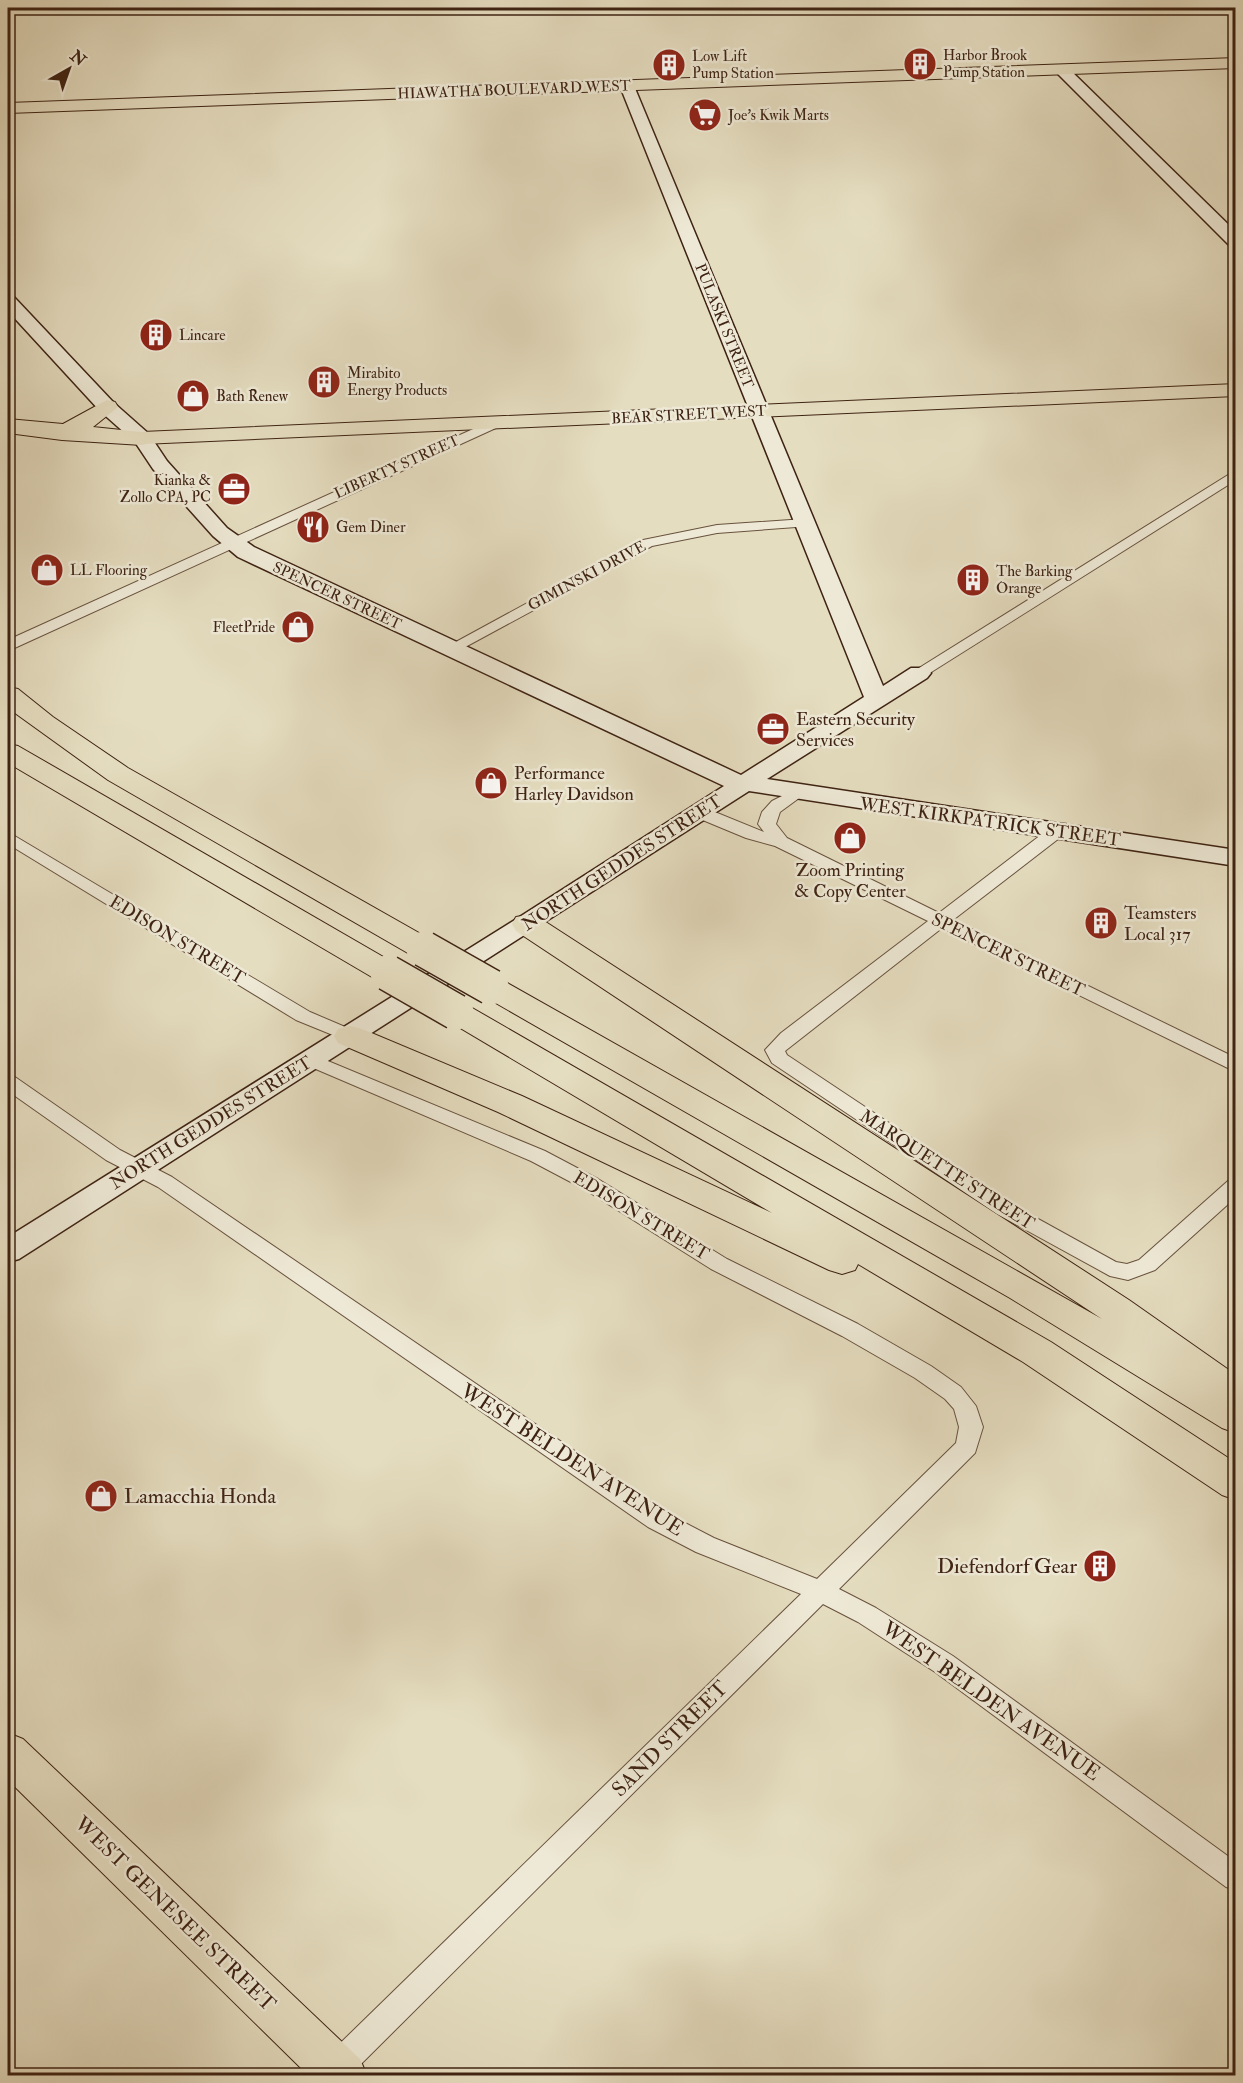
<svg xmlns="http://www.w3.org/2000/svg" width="1243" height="2083" viewBox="0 0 1243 2083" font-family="'IM FELL Double Pica',serif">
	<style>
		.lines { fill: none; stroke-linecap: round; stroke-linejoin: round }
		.street-casing { stroke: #68523e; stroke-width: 2 }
		.secondary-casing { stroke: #3e2313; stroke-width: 3 }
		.primary-casing { stroke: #3e2313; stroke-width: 2 }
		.highway-casing { stroke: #3e2313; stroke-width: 2 }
		.street { fill: #eee9d6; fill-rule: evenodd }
		.secondary { fill: #eee9d6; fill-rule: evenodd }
		.primary { fill: #e5ddc0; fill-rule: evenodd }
		.highway { fill: #e5ddc0; fill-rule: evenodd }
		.highway-bridge-casing { stroke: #3e2313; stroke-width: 38; stroke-linecap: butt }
		.highway-bridge { stroke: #e5ddc0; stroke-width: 35 }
		.labels { text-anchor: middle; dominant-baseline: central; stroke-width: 5; stroke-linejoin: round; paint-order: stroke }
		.far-poi-label { font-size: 15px; fill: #3e2313; stroke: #eee9d6; text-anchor: start }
		.far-street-label { font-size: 15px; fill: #3e2313; stroke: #eee9d6 }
		.poi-label { font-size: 18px; fill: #3e2313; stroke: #eee9d6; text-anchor: start }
		.street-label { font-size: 18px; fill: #3e2313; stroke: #eee9d6 }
		.near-street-label { font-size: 21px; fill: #3e2313; stroke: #eee9d6 }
		.near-poi-label { font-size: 21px; fill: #3e2313; stroke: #eee9d6; text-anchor: start }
	</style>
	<rect width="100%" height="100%" fill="#e5ddc0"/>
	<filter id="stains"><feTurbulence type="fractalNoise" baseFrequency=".00333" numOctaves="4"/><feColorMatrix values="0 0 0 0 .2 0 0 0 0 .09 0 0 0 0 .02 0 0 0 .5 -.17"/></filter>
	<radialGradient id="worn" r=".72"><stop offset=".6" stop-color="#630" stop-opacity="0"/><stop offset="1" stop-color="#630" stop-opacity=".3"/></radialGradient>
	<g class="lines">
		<g class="street-casing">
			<g id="street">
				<path d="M 493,420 L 500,424 L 498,427 L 8,651 L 8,640 Z"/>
				<path d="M 1236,470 L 1236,480 L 925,676 L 919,678 L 911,673 Z"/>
				<path d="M 805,519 L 810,520 L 810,526 L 717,533 L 652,546 L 456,652 L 451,654 L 443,649 L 643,540 L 717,525 Z"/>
				<path d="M 798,788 L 806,793 L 780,812 L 776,824 L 787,838 L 939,913 L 1050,828 L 1062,828 L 1065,832 L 1062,836 L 953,920 L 1236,1058 L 1236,1072 L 942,928 L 785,1051 L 787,1055 L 1011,1204 L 1116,1262 L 1127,1264 L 1139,1260 L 1229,1180 L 1236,1178 L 1236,1197 L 1155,1270 L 1128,1280 L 1110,1276 L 997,1214 L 772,1063 L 765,1050 L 781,1033 L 928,921 L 775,846 L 746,838 L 693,816 L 690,812 L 693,808 L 705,808 L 764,832 L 758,824 L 762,812 L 772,801 Z"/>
				<path d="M 8,832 L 310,1012 L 357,1032 L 360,1036 L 357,1040 L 350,1042 L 296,1020 L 8,844 Z"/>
				<path d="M 311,1054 L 545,1151 L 598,1179 L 727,1259 L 858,1324 L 931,1366 L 961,1387 L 976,1406 L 983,1427 L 975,1453 L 839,1589 L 876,1608 L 953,1656 L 1236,1862 L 1236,1890 L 1226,1887 L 935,1672 L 858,1622 L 823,1604 L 349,2076 L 324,2076 L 321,2068 L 325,2058 L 801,1594 L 696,1552 L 648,1527 L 158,1187 L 106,1160 L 8,1091 L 8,1076 L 15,1077 L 120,1150 L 172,1177 L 666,1513 L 714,1538 L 817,1579 L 956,1443 L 959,1427 L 954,1409 L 945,1399 L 915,1378 L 842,1336 L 711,1269 L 584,1189 L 531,1161 L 304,1064 L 301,1060 L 304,1056 Z"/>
			</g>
		</g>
		<g class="secondary-casing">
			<g id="secondary">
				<path d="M 1062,66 L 1067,67 L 1236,232 L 1236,247 L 1230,246 L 1057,73 L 1057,67 Z"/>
				<path d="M 627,82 L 634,86 L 883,686 L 911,668 L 927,668 L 931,673 L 927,678 L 767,779 L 1236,850 L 1236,866 L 749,791 L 19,1259 L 8,1262 L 8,1237 L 518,918 L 724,786 L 238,557 L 213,536 L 153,469 L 135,442 L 100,411 L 8,311 L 8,296 L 14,297 L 114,403 L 149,434 L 167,461 L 227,528 L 254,547 L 741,775 L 864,697 L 620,86 Z"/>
			</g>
		</g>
		<g class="primary-casing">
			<g id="primary">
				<path d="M 1236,58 L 1236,68 L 8,113 L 8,103 Z"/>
				<path d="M 1236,384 L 1236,396 L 142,444 L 134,443 L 131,438 L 134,433 L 142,432 Z"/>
				<path d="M 8,1733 L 23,1739 L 360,2059 L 367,2076 L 309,2076 L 8,1780 Z"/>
			</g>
		</g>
		<g class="highway-casing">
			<g id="highway">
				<path d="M 107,400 L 115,402 L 118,407 L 93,427 L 150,433 L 153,438 L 150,443 L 142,445 L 62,440 L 8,433 L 8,419 L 63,424 Z"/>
				<path d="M 8,687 L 18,689 L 53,717 L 128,768 L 435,942 L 440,949 L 435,956 L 424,958 L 413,956 L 108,780 L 8,708 Z"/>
				<path d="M 8,744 L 18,746 L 399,966 L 404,973 L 399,980 L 388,983 L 377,980 L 8,763 Z"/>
				<path d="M 527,915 L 538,917 L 1129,1300 L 1236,1375 L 1236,1433 L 1222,1428 L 1010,1298 L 480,994 L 475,987 L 480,980 L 491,977 L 502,980 L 1102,1319 L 516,931 L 512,924 L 516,917 Z"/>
				<path d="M 456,1002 L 467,1005 L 1051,1342 L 1236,1463 L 1236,1500 L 1222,1495 L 1023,1362 L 858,1264 L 855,1270 L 842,1274 L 829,1270 L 498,1112 L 338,1043 L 334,1036 L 338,1029 L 350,1026 L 362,1029 L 522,1096 L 772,1213 L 445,1019 L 440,1012 L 445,1005 Z"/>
			</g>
		</g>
		<use href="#street" class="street"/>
		<use href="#secondary" class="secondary"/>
		<use href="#primary" class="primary"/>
		<use href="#highway" class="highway"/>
		<g class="highway-bridge-casing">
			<g id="highway-bridge">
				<path d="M 424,949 L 491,987"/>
				<path d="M 388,973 L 456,1012"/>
			</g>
		</g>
		<use href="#highway-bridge" class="highway-bridge"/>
	</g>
	<defs>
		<g id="building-disc" transform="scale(1.725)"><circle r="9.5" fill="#8f2418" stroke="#eee9d6"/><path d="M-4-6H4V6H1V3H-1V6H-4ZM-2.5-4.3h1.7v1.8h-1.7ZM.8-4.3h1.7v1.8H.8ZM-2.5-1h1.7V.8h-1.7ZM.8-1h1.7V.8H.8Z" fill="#fff"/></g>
		<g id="supermarket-disc" transform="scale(1.725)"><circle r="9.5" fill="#8f2418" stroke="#eee9d6"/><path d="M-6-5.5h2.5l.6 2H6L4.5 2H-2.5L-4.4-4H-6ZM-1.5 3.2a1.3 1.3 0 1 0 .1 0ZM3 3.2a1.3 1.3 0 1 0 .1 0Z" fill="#fff"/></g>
		<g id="shop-disc" transform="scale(1.725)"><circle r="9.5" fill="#8f2418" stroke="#eee9d6"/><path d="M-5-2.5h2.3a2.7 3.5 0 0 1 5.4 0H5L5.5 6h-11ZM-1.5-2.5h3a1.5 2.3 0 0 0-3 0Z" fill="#fff"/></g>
		<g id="office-disc" transform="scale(1.725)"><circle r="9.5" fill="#8f2418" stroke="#eee9d6"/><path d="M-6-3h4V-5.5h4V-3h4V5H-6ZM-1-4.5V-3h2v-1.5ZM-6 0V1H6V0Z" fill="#fff"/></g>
		<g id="restaurant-disc" transform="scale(1.725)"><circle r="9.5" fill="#8f2418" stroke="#eee9d6"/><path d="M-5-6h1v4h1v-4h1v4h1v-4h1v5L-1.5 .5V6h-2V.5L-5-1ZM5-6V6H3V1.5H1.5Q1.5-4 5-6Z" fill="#fff"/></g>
	</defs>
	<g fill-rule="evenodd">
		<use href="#building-disc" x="920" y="64"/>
		<use href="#building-disc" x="669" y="65"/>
		<use href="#supermarket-disc" x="705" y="115"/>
		<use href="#building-disc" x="156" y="335"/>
		<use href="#building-disc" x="324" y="382"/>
		<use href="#shop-disc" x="193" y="396"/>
		<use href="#office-disc" x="234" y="489"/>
		<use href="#restaurant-disc" x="313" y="527"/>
		<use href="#shop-disc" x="47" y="570"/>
		<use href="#building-disc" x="973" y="580"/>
		<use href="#shop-disc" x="298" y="627"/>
		<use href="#office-disc" x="773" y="729"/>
		<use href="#shop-disc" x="491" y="783"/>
		<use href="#shop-disc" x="850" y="838"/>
		<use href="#building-disc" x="1101" y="923"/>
		<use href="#shop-disc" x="101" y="1496"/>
		<use href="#building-disc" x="1100" y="1566"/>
	</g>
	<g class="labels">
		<g class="far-poi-label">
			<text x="943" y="55">Harbor Brook<tspan x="943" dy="17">Pump Station</tspan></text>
			<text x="692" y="56">Low Lift<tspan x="692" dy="17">Pump Station</tspan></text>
			<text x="728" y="115">Joe's Kwik Marts</text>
			<text x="179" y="335">Lincare</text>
			<text x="347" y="373">Mirabito<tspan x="347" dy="17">Energy Products</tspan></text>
			<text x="216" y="396">Bath Renew</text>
			<text x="211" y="480" text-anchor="end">Kianka &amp;<tspan x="211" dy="17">Zollo CPA, PC</tspan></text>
			<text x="336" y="527">Gem Diner</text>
			<text x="70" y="570">LL Flooring</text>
			<text x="996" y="571">The Barking<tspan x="996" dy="17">Orange</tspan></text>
			<text x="275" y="627" text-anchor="end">FleetPride</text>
		</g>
		<g class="far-street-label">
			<text transform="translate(514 90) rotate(-2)">HIAWATHA BOULEVARD WEST</text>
			<text transform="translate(724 326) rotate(68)">PULASKI STREET</text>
			<text transform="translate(689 415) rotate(-3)">BEAR STREET WEST</text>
			<text transform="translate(397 467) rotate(-24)">LIBERTY STREET</text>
			<text transform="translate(587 576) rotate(-28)">GIMINSKI DRIVE</text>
			<text transform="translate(337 596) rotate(25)">SPENCER STREET</text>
		</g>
		<g class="poi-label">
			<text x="796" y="719">Eastern Security<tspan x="796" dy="21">Services</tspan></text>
			<text x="514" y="773">Performance<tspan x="514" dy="21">Harley Davidson</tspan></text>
			<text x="850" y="870" text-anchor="middle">Zoom Printing<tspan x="850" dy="21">&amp; Copy Center</tspan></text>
			<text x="1124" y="913">Teamsters<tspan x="1124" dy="21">Local 317</tspan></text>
		</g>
		<g class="street-label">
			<text transform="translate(990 822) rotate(8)">WEST KIRKPATRICK STREET</text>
			<text transform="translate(622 863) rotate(-33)">NORTH GEDDES STREET</text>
			<text transform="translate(177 940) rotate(31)">EDISON STREET</text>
			<text transform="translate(1008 955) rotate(26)">SPENCER STREET</text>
			<text transform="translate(211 1123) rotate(-32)">NORTH GEDDES STREET</text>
			<text transform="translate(947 1170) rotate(33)">MARQUETTE STREET</text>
			<text transform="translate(641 1216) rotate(31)">EDISON STREET</text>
		</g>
		<g class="near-street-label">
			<text transform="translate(572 1460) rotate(33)">WEST BELDEN AVENUE</text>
			<text transform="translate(991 1701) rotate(35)">WEST BELDEN AVENUE</text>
			<text transform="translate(670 1739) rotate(-45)">SAND STREET</text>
			<text transform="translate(175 1914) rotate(44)">WEST GENESEE STREET</text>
		</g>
		<g class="near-poi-label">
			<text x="124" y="1496">Lamacchia Honda</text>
			<text x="1077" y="1566" text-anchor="end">Diefendorf Gear</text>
		</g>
	</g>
	<rect width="1243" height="2083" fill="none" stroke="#e5ddc0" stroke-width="30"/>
	<rect x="9" y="9" width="1225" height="2065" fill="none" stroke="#3e2313" stroke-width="3"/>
	<rect x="15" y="15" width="1213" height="2053" fill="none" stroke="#3e2313" stroke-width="1.5"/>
	<g transform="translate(69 69) rotate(40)" stroke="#eee9d6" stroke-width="4.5" paint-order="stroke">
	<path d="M0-4.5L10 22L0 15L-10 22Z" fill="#3e2313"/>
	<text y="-9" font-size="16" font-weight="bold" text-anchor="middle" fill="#3e2313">N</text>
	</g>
	<rect width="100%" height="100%" filter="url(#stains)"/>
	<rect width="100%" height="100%" fill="url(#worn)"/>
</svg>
